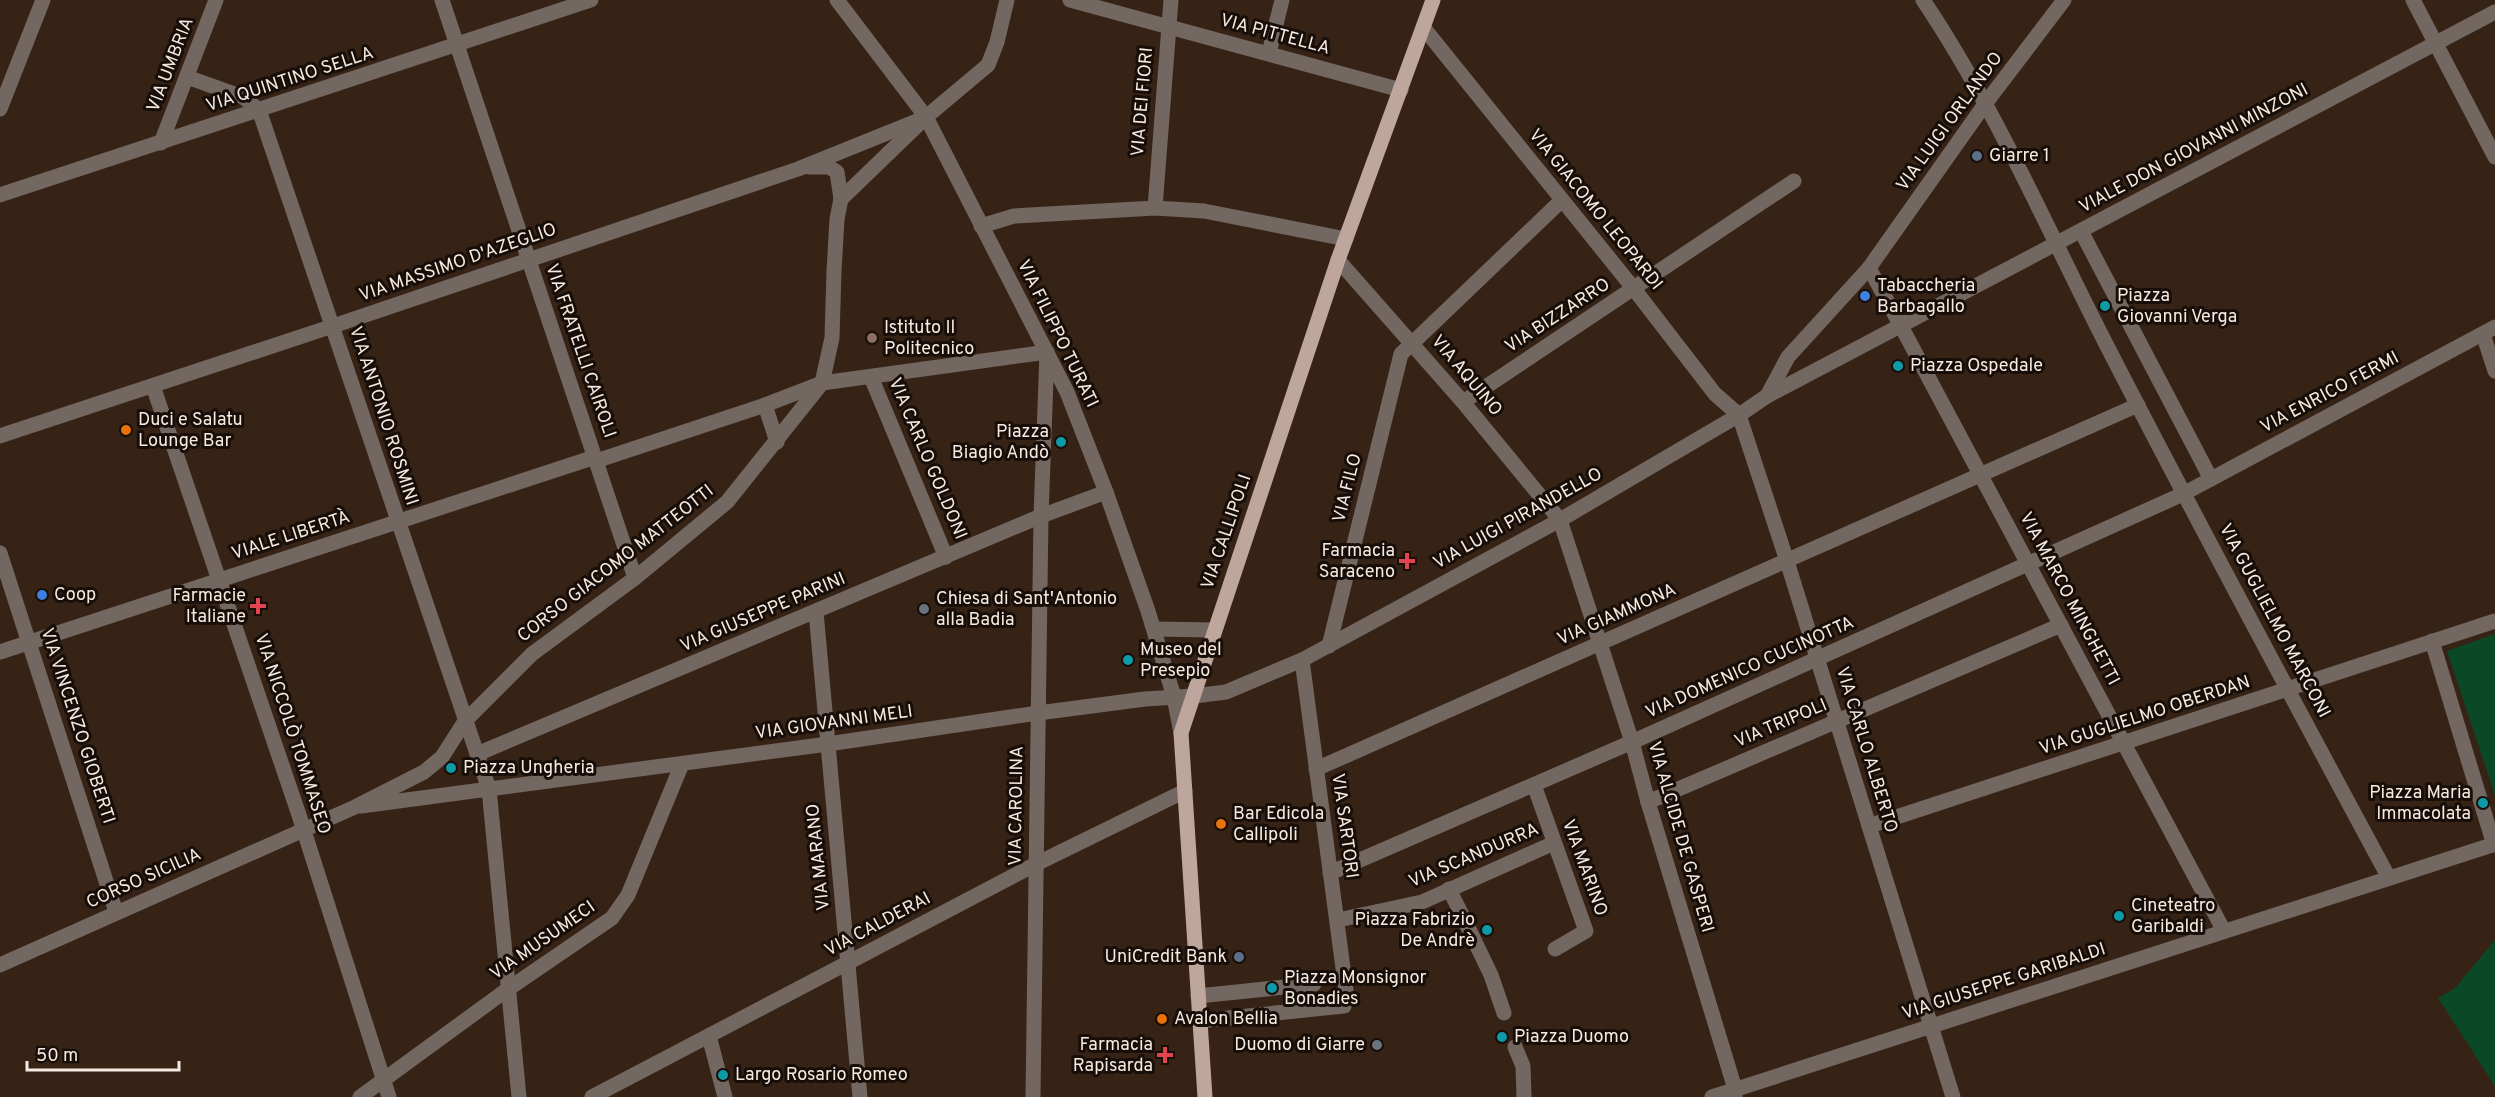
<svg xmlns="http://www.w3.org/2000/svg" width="2495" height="1097" viewBox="0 0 2495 1097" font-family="Overpass,sans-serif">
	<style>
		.green { fill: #0b4926 }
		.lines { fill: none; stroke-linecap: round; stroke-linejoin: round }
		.pedestrian { stroke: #736762; stroke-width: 15 }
		.minor { stroke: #736762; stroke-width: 15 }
		.tertiary { stroke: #736762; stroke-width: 15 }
		.primary { stroke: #bea69d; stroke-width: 15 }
		.service-dot { fill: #5c6f8a; stroke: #170e09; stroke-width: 2 }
		.shop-dot { fill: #3f7fe0; stroke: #170e09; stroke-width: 2 }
		.culture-dot { fill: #0f9aa8; stroke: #170e09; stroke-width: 2 }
		.education-dot { fill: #8d6e63; stroke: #170e09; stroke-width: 2 }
		.food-dot { fill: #e8710a; stroke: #170e09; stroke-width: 2 }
		.health-dot { fill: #e0444e; stroke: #170e09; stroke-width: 2 }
		.worship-dot { fill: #6b7280; stroke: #170e09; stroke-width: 2 }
		.labels { text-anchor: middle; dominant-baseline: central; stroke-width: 6; stroke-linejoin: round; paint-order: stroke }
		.street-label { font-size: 18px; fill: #f7eae2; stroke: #170e09 }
		.poi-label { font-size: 18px; fill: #f7eae2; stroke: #170e09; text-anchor: start }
	</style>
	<rect width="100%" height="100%" fill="#362316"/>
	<g class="green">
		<path d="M 2495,634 L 2495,795 L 2447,651 Z"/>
		<path d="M 2495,940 L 2495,1086 L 2438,998 L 2455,988 Z"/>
	</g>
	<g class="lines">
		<g class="pedestrian">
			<path d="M 2432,641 L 2494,845"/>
			<path d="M 1464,919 L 1491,975 L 1504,1013"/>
			<path d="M 1515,1047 L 1523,1066 L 1524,1097"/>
		</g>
		<g class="minor">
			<path d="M 1070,0 L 1401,90"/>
			<path d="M 1923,0 C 1995,107 2047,229 2106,344 C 2198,523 2293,700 2389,878"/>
			<path d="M 2413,0 L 2495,157"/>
			<path d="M 1423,27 L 1634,289 L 1715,394 L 1739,415 L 1787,561 L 1953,1097"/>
			<path d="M 1269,53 L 1282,0"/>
			<path d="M 187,77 L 243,97 L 259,110 L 489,789 L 519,1097"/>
			<path d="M 0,109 L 43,0"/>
			<path d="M 161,143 L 216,0"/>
			<path d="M 0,195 L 591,0"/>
			<path d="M 1155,208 L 1171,0"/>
			<path d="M 981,226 L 1014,216 L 1155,208 L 1204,211 L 1346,239"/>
			<path d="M 2081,231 L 2211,479"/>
			<path d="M 1338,260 L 1463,402 L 1560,520 L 1632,742 L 1648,802 L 1735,1089 L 1735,1097"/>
			<path d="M 1901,326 L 2224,931"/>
			<path d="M 2483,334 L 2495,371"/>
			<path d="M 871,377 L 946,557"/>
			<path d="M 1463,402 L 1794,181"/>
			<path d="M 765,405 L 777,442"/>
			<path d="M 596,461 L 765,405 L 822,383 L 1047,352 L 1041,516 L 1033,1097"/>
			<path d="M 0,553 L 116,912"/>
			<path d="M 816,612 L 860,1097"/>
			<path d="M 1329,646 L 1401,354 L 1562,200"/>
			<path d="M 477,754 L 1041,516 L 1106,492"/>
			<path d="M 1316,769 L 2138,405"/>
			<path d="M 1534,785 L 1586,931 L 1555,949"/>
			<path d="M 1648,802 L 2061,625"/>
			<path d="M 361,806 L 828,744 L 1038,713 L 1145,699 L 1194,696"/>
			<path d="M 1869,826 L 2495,621"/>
			<path d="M 1330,873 L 1632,742 L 2183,494 L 2495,327"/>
			<path d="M 1449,889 L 1464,919"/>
			<path d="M 1338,920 L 1422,902 L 1554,843"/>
			<path d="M 1198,996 L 1314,984"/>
			<path d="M 1199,1021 L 1344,1006 L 1347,998 L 1302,660"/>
			<path d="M 709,1036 L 725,1097"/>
			<path d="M 360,1097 L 508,989 L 612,918 L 628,895 L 682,764"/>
			<path d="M 592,1097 L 1036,864 L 1185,791"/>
			<path d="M 1712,1097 L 2495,844"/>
		</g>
		<g class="tertiary">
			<path d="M 442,0 L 635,578"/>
			<path d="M 837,0 L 926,117 L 1067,392 L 1106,492 L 1148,611 L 1174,697 L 1181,733"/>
			<path d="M 809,167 L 829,167 L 837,172 L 841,199"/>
			<path d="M 1869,268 L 1901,326"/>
			<path d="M 153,386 L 298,812 L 389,1097"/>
			<path d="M 1767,396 L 1788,357 L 1869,268 L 1985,104 L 2064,0"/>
			<path d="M 0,436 L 333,326 L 798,169 L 917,121"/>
			<path d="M 1154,629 L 1214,630"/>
			<path d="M 0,652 L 595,457"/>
			<path d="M 1194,696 L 1226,692 L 1302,660 L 1560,520 L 1739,415 L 1767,396 L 2495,12"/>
			<path d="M 0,965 L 355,807 L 424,772 L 442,757 L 465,721 L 532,654 L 635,578 L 727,502 L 822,383 L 832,338 L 834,271 L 837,219 L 841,199 L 926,117 L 988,65 L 997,42 L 1007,0"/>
		</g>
		<path class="primary" d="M 1205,1097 L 1181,733 L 1338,260 L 1433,0"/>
	</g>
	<g class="service-dot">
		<circle cx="1977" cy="156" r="6"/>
		<circle cx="1239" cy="957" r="6"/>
	</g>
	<g class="shop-dot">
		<circle cx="1865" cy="296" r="6"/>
		<circle cx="42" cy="595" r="6"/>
	</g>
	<g class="culture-dot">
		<circle cx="2105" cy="306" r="6"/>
		<circle cx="1898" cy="366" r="6"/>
		<circle cx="1061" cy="442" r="6"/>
		<circle cx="1128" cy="660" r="6"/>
		<circle cx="451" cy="768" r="6"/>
		<circle cx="2483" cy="803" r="6"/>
		<circle cx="2119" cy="916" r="6"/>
		<circle cx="1487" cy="930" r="6"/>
		<circle cx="1272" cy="988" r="6"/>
		<circle cx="1502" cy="1037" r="6"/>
		<circle cx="723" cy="1075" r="6"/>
	</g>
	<circle class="education-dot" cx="872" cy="338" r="6"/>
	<g class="food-dot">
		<circle cx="126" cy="430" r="6"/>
		<circle cx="1221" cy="824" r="6"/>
		<circle cx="1162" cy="1019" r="6"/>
	</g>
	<g class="health-dot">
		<path d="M1404 552h6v6h6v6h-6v6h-6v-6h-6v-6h6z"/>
		<path d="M255 597h6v6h6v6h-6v6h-6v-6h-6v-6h6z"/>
		<path d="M1162 1046h6v6h6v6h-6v6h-6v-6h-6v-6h6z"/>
	</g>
	<g class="worship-dot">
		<circle cx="924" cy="609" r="6"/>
		<circle cx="1377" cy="1045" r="6"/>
	</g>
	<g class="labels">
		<g class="street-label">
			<text transform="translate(1275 35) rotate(15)">VIA PITTELLA</text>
			<text transform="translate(171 65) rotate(-69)">VIA UMBRIA</text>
			<text transform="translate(290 80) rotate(-18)">VIA QUINTINO SELLA</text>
			<text transform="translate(1143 102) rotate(-85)">VIA DEI FIORI</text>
			<text transform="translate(1950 122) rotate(-54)">VIA LUIGI ORLANDO</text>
			<text transform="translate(2194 149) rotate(-28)">VIALE DON GIOVANNI MINZONI</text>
			<text transform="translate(1595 210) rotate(51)">VIA GIACOMO LEOPARDI</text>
			<text transform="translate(458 263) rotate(-19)">VIA MASSIMO D'AZEGLIO</text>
			<text transform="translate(1558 316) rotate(-33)">VIA BIZZARRO</text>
			<text transform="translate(1057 334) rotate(64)">VIA FILIPPO TURATI</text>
			<text transform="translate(580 351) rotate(71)">VIA FRATELLI CAIROLI</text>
			<text transform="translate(1466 376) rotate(50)">VIA AQUINO</text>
			<text transform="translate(2330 393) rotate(-28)">VIA ENRICO FERMI</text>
			<text transform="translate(383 416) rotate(72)">VIA ANTONIO ROSMINI</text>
			<text transform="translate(927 459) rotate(67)">VIA CARLO GOLDONI</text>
			<text transform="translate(1348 488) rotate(-76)">VIA FILO</text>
			<text transform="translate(1518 519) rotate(-29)">VIA LUIGI PIRANDELLO</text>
			<text transform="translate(1227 532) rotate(-71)">VIA CALLIPOLI</text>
			<text transform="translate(291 536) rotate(-18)">VIALE LIBERTÀ</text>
			<text transform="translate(616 564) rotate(-38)">CORSO GIACOMO MATTEOTTI</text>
			<text transform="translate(2069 599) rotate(62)">VIA MARCO MINGHETTI</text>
			<text transform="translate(763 613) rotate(-23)">VIA GIUSEPPE PARINI</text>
			<text transform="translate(1617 615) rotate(-24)">VIA GIAMMONA</text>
			<text transform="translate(2274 621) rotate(62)">VIA GUGLIELMO MARCONI</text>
			<text transform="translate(1750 668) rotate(-24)">VIA DOMENICO CUCINOTTA</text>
			<text transform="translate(2145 716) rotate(-18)">VIA GUGLIELMO OBERDAN</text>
			<text transform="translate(834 723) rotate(-8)">VIA GIOVANNI MELI</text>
			<text transform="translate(1781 724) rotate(-23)">VIA TRIPOLI</text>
			<text transform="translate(77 726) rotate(72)">VIA VINCENZO GIOBERTI</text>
			<text transform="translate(292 734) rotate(72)">VIA NICCOLÒ TOMMASEO</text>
			<text transform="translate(1866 750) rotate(73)">VIA CARLO ALBERTO</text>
			<text transform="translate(1017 806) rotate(-89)">VIA CAROLINA</text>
			<text transform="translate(1344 826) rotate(82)">VIA SARTORI</text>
			<text transform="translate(1680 837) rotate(74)">VIA ALCIDE DE GASPERI</text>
			<text transform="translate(1474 856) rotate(-23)">VIA SCANDURRA</text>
			<text transform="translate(819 857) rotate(-96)">VIA MARANO</text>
			<text transform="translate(1584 868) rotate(70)">VIA MARINO</text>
			<text transform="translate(144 879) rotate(-24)">CORSO SICILIA</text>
			<text transform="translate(878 925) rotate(-28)">VIA CALDERAI</text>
			<text transform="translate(543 941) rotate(-35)">VIA MUSUMECI</text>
			<text transform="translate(2004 982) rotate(-18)">VIA GIUSEPPE GARIBALDI</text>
		</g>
		<g class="poi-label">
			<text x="1989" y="156">Giarre 1</text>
			<text x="1877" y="286">Tabaccheria<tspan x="1877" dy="21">Barbagallo</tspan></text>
			<text x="2117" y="296">Piazza<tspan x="2117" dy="21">Giovanni Verga</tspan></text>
			<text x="884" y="328">Istituto Il<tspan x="884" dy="21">Politecnico</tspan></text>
			<text x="1910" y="366">Piazza Ospedale</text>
			<text x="138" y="420">Duci e Salatu<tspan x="138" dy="21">Lounge Bar</tspan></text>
			<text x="1049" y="432" text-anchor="end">Piazza<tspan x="1049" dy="21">Biagio Andò</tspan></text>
			<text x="1395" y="551" text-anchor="end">Farmacia<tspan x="1395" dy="21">Saraceno</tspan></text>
			<text x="54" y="595">Coop</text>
			<text x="246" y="596" text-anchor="end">Farmacie<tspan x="246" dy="21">Italiane</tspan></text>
			<text x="936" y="599">Chiesa di Sant'Antonio<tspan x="936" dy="21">alla Badia</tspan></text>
			<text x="1140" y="650">Museo del<tspan x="1140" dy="21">Presepio</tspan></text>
			<text x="463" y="768">Piazza Ungheria</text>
			<text x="2471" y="793" text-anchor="end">Piazza Maria<tspan x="2471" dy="21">Immacolata</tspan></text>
			<text x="1233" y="814">Bar Edicola<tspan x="1233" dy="21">Callipoli</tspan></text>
			<text x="2131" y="906">Cineteatro<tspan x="2131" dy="21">Garibaldi</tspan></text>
			<text x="1475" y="920" text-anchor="end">Piazza Fabrizio<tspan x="1475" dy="21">De Andrè</tspan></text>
			<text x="1227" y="957" text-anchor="end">UniCredit Bank</text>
			<text x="1284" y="978">Piazza Monsignor<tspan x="1284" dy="21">Bonadies</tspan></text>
			<text x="1174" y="1019">Avalon Bellia</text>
			<text x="1514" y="1037">Piazza Duomo</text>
			<text x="1153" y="1045" text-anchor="end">Farmacia<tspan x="1153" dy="21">Rapisarda</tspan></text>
			<text x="1365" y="1045" text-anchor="end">Duomo di Giarre</text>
			<text x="735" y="1075">Largo Rosario Romeo</text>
		</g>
	</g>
	<path d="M27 1061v9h152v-9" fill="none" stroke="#f7eae2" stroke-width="3"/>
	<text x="36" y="1061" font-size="18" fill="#f7eae2" stroke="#170e09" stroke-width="4.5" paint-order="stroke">50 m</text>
</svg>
